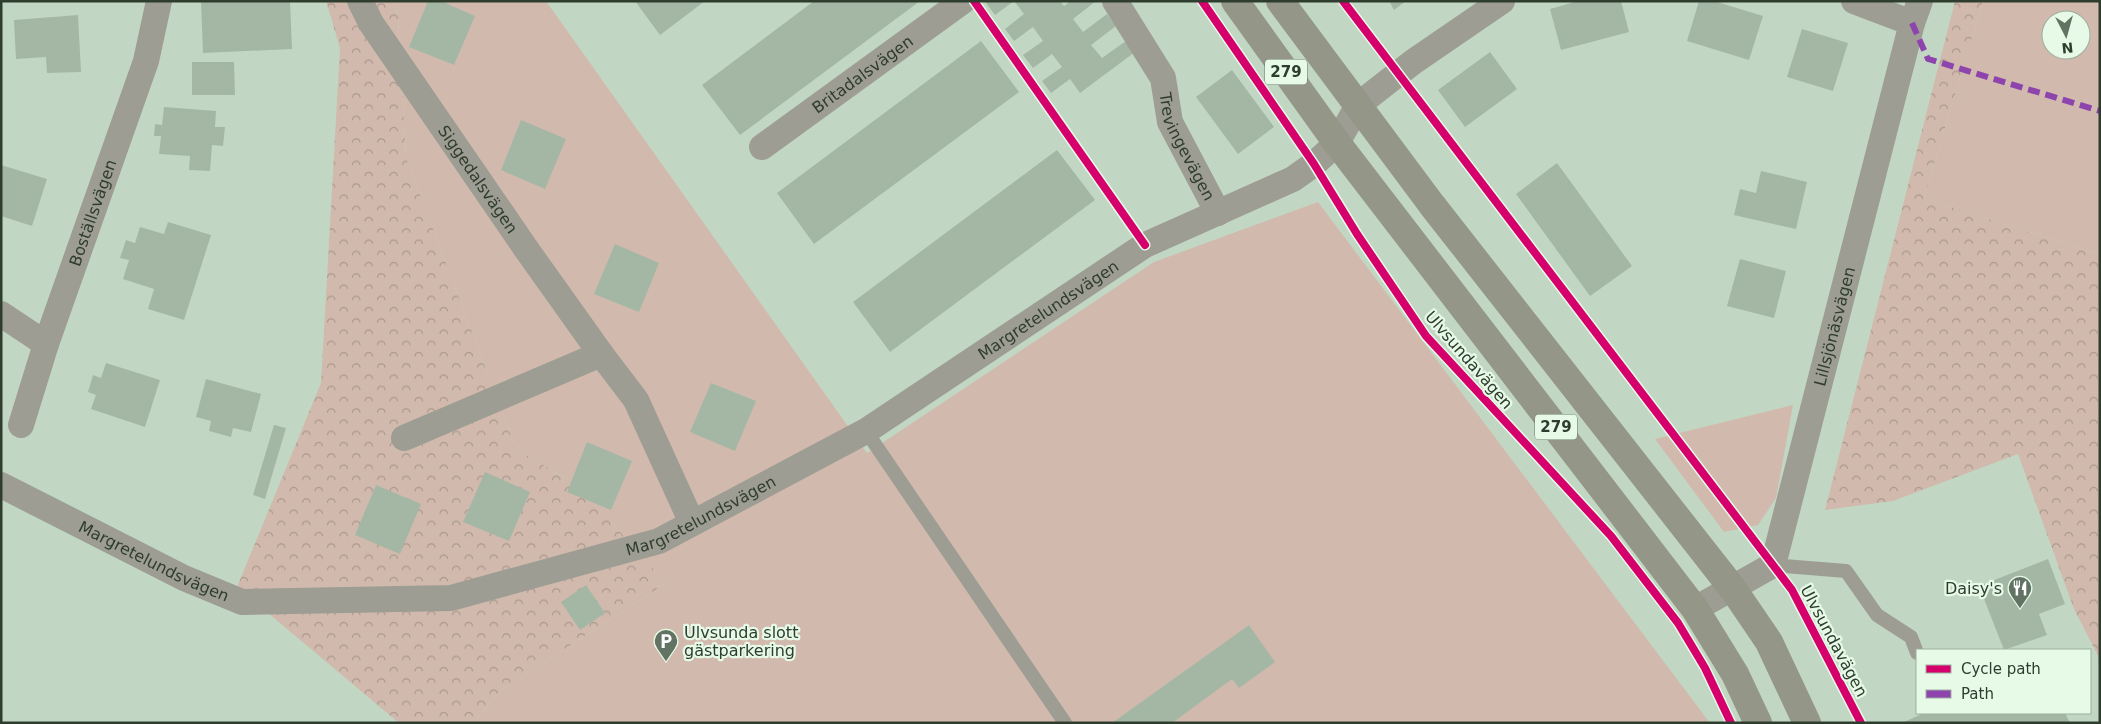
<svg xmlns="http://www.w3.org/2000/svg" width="2101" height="724" viewBox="0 0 2101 724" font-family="'DejaVu Sans',sans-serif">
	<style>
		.green { fill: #d1baad; fill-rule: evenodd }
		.forest { fill: url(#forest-crowns) }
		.building { fill: #a4b7a5 }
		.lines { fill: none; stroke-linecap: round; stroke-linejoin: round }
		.service { stroke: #9d9d93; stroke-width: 14 }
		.minor { stroke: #9d9d93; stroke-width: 26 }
		.primary { stroke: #949687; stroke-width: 28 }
		.quiet { stroke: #8e44ad; stroke-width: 6; stroke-dasharray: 12 6; stroke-linecap: butt }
		.cycleway-casing { stroke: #e7fae8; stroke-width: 11 }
		.cycleway { stroke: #d6006c; stroke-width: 8 }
		.labels { text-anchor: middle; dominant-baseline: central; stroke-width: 4.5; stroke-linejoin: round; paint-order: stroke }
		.shield { fill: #e7fae8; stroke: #667666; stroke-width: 1 }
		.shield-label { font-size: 15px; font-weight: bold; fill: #2f3d2f }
		.street-label { font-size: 16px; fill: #2f3d2f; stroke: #e7fae8 }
		.poi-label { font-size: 16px; fill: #2f3d2f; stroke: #e7fae8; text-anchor: end }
	</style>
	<defs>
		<pattern id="forest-crowns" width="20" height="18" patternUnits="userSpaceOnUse" patternTransform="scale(1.25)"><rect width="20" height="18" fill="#d1baad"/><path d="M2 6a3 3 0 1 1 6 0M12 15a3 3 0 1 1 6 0" fill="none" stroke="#aa988d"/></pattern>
	</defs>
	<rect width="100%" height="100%" fill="#c2d7c3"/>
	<g class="green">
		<path d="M 397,1 L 546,1 L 867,453 L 1154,262 L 1318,202 L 1710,723 L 474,723 L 499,692 L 666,583 L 579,486 L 516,449 L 406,157 Z"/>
		<path d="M 1983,1 L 2100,1 L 2100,255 L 1924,198 ZM 2051,20 L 2081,20 L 2081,50 L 2051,50 Z"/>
		<path d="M 1793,405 L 1776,498 L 1758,525 L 1724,532 L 1655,439 Z"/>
	</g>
	<g class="forest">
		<path d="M 326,1 L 397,1 L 406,157 L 516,449 L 579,486 L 666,583 L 499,692 L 474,723 L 399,723 L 237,587 L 321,383 L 340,48 Z"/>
		<path d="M 1955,1 L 1983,1 L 1924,198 L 2100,255 L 2100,660 L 2074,609 L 2018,454 L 1893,501 L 1825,510 Z"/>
	</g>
	<g class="building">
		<path d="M 201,1 L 290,1 L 292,49 L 203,53 Z"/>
		<path d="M 428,1 L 441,1 L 475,16 L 454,65 L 409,47 Z"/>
		<path d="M 635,1 L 705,1 L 660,35 Z"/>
		<path d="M 814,1 L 920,1 L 740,135 L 702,85 Z"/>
		<path d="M 988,1 L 1014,1 L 995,15 L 986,3 Z"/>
		<path d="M 1014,1 L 1060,1 L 1064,6 L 1071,1 L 1096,1 L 1073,19 L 1083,32 L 1107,14 L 1116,26 L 1091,45 L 1102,58 L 1126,41 L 1135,52 L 1080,93 L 1070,79 L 1051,93 L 1042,81 L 1062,67 L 1052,54 L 1033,68 L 1023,55 L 1043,41 L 1033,27 L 1014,41 L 1005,29 L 1024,14 Z"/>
		<path d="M 1389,1 L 1406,1 L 1394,10 Z"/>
		<path d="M 1578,1 L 1621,1 L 1629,32 L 1561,50 L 1550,9 Z"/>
		<path d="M 1699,1 L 1714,1 L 1763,16 L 1749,60 L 1687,41 Z"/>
		<path d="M 78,15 L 81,72 L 47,73 L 46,57 L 16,59 L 14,20 Z"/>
		<path d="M 1802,29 L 1848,43 L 1833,91 L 1787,77 Z"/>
		<path d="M 981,41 L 1019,92 L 814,244 L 777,193 Z"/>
		<path d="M 1490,52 L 1517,89 L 1465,127 L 1438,90 Z"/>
		<path d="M 192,62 L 234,62 L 235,95 L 192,95 Z"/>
		<path d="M 1232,70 L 1274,127 L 1238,154 L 1196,97 Z"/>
		<path d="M 164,107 L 216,111 L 215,127 L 225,127 L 223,146 L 212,145 L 210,171 L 189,170 L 190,156 L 159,154 L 161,136 L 154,136 L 155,124 L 162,125 Z"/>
		<path d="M 521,120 L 566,139 L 545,189 L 501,170 Z"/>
		<path d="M 1057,150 L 1095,200 L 890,352 L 853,302 Z"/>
		<path d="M 1557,163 L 1632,266 L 1590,296 L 1516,194 Z"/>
		<path d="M 1,165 L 47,179 L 32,226 L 1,216 Z"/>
		<path d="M 1761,171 L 1807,182 L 1796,229 L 1734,215 L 1740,189 L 1756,193 Z"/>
		<path d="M 168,222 L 211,235 L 184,320 L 148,309 L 154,289 L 123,279 L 129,260 L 120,258 L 126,240 L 135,243 L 140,227 L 164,234 Z"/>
		<path d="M 615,244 L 659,263 L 639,312 L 594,294 Z"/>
		<path d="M 1740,259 L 1786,271 L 1774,318 L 1727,306 Z"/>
		<path d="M 106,363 L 160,380 L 145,427 L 91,409 L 96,395 L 88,392 L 93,375 L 101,378 Z"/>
		<path d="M 206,379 L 261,394 L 251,432 L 233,428 L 231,437 L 209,431 L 211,421 L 196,417 Z"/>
		<path d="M 711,383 L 756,401 L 735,451 L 690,432 Z"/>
		<path d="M 274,425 L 286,428 L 265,499 L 253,495 Z"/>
		<path d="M 587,442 L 632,461 L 611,510 L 567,492 Z"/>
		<path d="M 485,472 L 530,492 L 509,541 L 463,522 Z"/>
		<path d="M 376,485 L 421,504 L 400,554 L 355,535 Z"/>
		<path d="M 2048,559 L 2065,604 L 2039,614 L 2047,635 L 2004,650 L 1979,586 Z"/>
		<path d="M 586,585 L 605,613 L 580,630 L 561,602 Z"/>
		<path d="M 1249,625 L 1275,662 L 1239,688 L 1232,679 L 1172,723 L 1112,723 Z"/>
		<path d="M 1924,713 L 2065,713 L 2070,723 L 1902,723 Z"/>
	</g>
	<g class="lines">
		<g class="service">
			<path d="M 866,431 L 1065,723"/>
			<path d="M 1773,565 L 1846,571 L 1877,615 L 1911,637 L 1917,653"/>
		</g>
		<g class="minor">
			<path id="s1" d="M 360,1 L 371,23 L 529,253 L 601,354 L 636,400 L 692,523"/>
			<path id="s2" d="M 1115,1 L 1163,78 L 1170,122 L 1218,213"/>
			<path d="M 1854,1 L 1912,23"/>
			<path id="s3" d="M 762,147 L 963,1"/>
			<path d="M 1,314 L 46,344"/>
			<path id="s4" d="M 21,425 L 46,344 L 146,61 L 159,1"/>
			<path d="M 404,438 L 601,354"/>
			<path id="s5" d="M 1,485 L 184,578 L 242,602 L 451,598 L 659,541 L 866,431 L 1145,245 L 1293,179 L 1314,164 L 1337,143 L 1358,105 L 1413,62 L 1502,1"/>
			<path id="s6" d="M 1695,609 L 1773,565 L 1912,23 L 1920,1"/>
		</g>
		<g class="primary">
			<path d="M 1235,1 L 1337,143 L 1695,609 L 1735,674 L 1758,723"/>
			<path d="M 1280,1 L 1432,205 L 1733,589 L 1769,642 L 1807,723"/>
		</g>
		<path class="quiet" d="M 1912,23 L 1928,59 L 2100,111"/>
		<g class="cycleway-casing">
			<g id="cycleway">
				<path d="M 974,1 L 1145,245"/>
				<path d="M 1202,1 L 1314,164 L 1357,234 L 1426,336 L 1611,536 L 1678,623 L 1705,668 L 1731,723"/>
				<path d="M 1343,1 L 1792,590 L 1861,723"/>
			</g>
		</g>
		<use href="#cycleway" class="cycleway"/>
	</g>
	<defs>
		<g id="restaurant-pin" transform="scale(1.25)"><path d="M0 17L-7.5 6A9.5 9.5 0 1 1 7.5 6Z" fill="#627363" stroke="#e7fae8"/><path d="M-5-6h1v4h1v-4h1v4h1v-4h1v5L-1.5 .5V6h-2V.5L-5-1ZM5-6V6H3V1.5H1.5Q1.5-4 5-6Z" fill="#fff"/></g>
		<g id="parking-pin" transform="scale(1.25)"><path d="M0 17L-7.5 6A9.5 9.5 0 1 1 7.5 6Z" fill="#627363" stroke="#e7fae8"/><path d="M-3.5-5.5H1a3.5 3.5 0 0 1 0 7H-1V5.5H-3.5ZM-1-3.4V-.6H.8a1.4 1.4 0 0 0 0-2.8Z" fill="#fff"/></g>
	</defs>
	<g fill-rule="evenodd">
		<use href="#restaurant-pin" x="2020" y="588"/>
		<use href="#parking-pin" x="666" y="641"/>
	</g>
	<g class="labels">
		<g class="shield">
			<rect x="1265" y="59.5" width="42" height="25" rx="4"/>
			<rect x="1535" y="414.5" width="42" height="25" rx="4"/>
		</g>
		<g class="shield-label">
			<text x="1286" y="72">279</text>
			<text x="1556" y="427">279</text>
		</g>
		<g class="street-label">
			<text stroke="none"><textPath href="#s3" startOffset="124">Britadalsvägen</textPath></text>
			<text stroke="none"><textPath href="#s2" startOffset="164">Trevingevägen</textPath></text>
			<text stroke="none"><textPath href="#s1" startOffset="214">Siggedalsvägen</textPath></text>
			<text stroke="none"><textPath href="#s4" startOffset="224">Boställsvägen</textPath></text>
			<text stroke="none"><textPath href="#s5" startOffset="1146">Margretelundsvägen</textPath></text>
			<text stroke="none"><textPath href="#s6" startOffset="336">Lillsjönäsvägen</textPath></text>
			<text transform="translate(1469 360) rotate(49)">Ulvsundavägen</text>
			<text stroke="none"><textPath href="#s5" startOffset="741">Margretelundsvägen</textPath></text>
			<text stroke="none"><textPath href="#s5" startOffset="171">Margretelundsvägen</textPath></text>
			<text transform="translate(1834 641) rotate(62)">Ulvsundavägen</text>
		</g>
		<g class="poi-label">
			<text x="2002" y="588">Daisy's</text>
			<text x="684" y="632" text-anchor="start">Ulvsunda slott<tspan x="684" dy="18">gästparkering</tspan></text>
		</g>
	</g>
	<rect width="2101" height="724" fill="none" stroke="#2f3d2f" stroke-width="5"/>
	<rect x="1916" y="649" width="175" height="65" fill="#e7fae8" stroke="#9dae9e"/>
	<rect x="1926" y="665" width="25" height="8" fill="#d6006c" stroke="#9dae9e"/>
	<text x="1961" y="674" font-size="15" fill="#2f3d2f">Cycle path</text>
	<rect x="1926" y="690" width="25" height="8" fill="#8e44ad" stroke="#9dae9e"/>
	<text x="1961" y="699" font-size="15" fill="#2f3d2f">Path</text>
	<g transform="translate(2066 35) rotate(174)"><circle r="24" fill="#e7fae8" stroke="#9dae9e"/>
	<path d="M0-4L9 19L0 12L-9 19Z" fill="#627363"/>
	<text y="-8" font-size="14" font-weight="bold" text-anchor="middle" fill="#2f3d2f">N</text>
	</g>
</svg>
